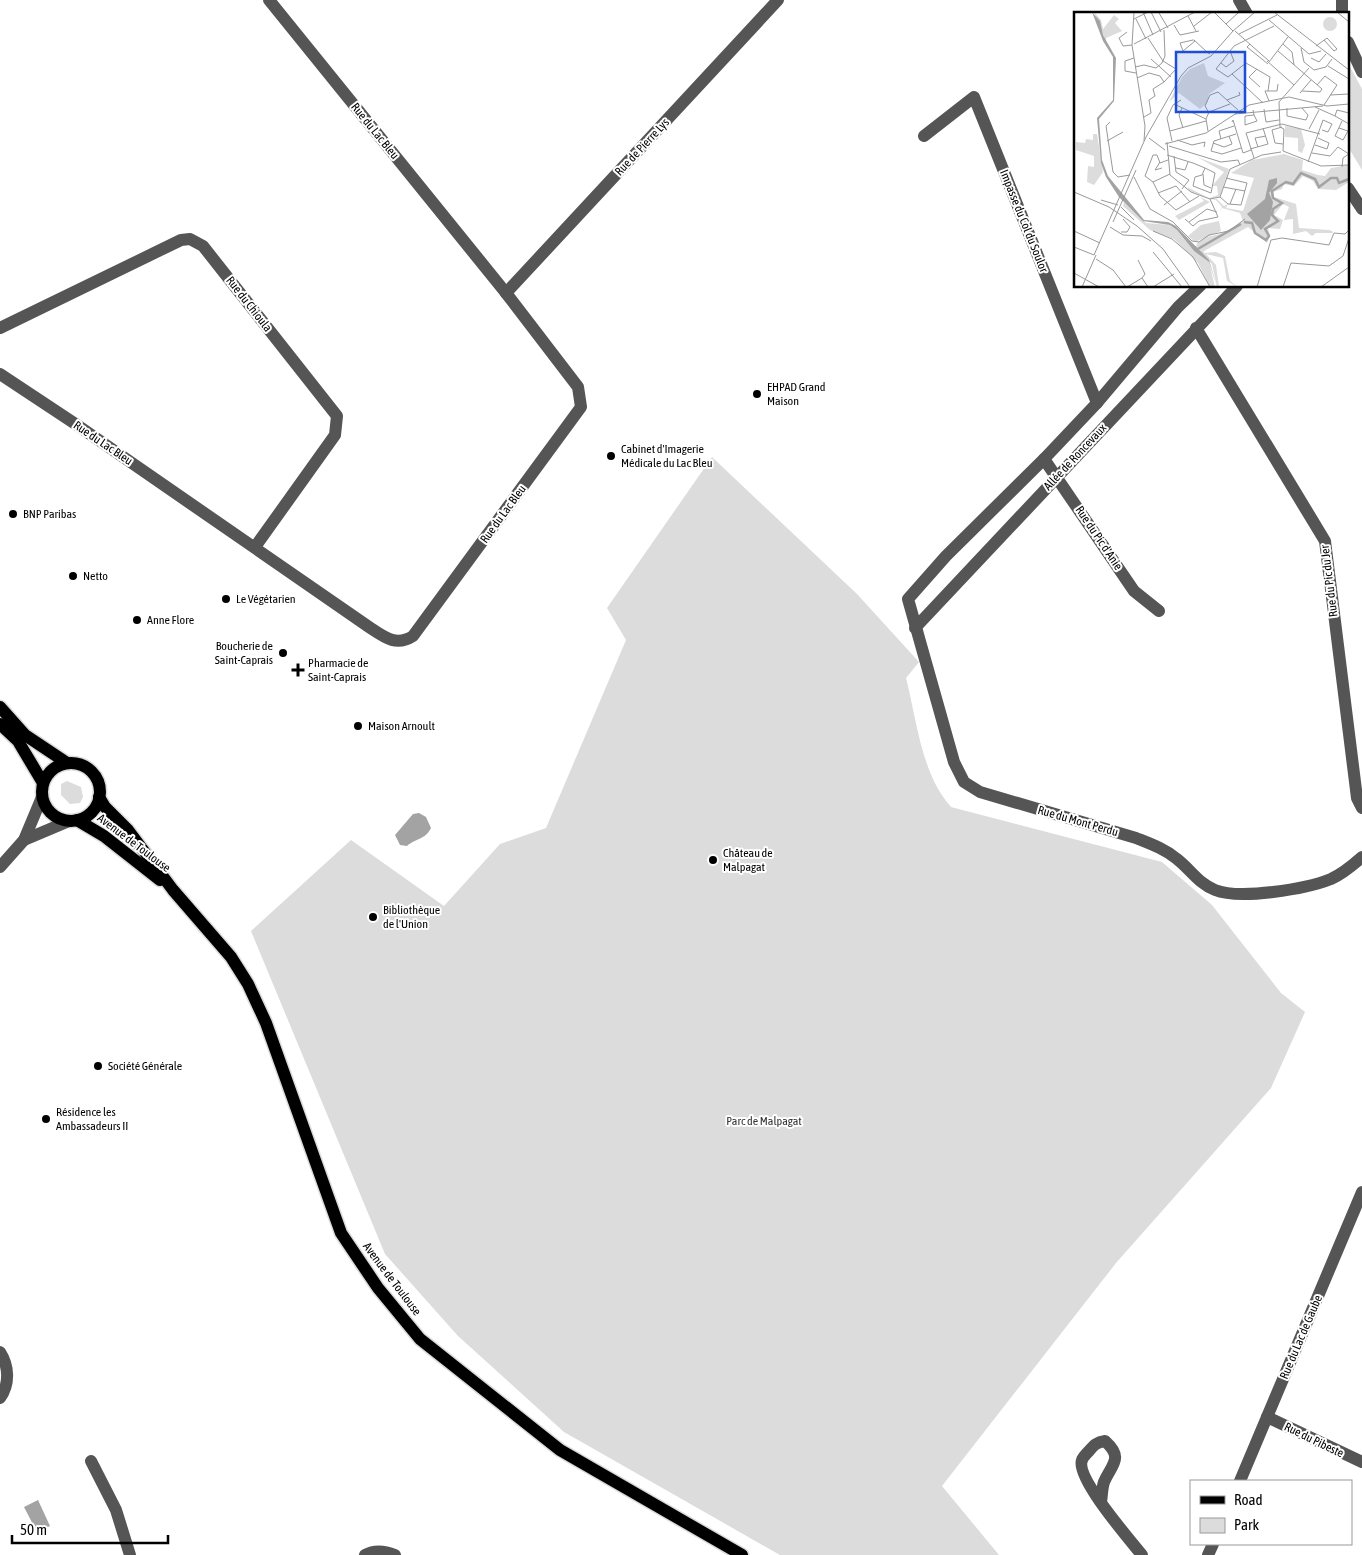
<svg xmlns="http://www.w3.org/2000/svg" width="1362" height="1555" viewBox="0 0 1362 1555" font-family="'Asap Condensed',sans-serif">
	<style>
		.green { fill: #dcdcdc }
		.water { fill: #a3a3a3 }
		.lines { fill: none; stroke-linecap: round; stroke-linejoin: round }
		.major-casing { stroke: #dbdbdb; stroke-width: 15 }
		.minor { stroke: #555; stroke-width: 12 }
		.major { stroke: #000; stroke-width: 12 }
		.poi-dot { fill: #000; stroke: #fff; stroke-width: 2 }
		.labels { text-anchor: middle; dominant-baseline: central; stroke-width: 4; stroke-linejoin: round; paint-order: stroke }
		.street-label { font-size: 12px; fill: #000; stroke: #fff }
		.poi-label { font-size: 12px; fill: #000; stroke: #fff; text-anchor: start }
		.park-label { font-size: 12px; fill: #333; stroke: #fff }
		.inset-river { fill: none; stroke: #a3a3a3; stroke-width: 2.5 }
		.inset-road { fill: none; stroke: #999; stroke-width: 1 }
		.view { fill: #1d4ed8; fill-opacity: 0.15; stroke: #1d4ed8; stroke-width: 2.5 }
		.inset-edge { fill: none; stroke: #000; stroke-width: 2.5 }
	</style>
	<rect width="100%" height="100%" fill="#fff"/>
	<g class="green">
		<path d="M 1348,63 L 1362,89 L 1362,170 L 1348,147 Z"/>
		<path d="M 712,457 L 857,594 L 919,662 L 906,678 C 917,721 921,773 951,807 L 1162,862 L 1212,905 L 1281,993 L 1305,1012 L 1271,1088 L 1116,1263 L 942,1486 L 999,1555 L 780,1555 L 564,1432 L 458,1336 L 385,1254 L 251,931 L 351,840 L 444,906 L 500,844 L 546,828 L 626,640 L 607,608 Z"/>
		<path d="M 67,781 L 81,787 L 83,797 L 80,803 L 70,804 L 61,795 L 61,784 Z"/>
	</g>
	<g class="water">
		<path d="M 419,813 L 426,817 L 431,828 C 425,840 416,838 407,846 L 400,845 L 395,835 L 413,814 Z"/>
		<path d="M 38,1500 L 50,1526 L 37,1532 L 24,1507 Z"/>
	</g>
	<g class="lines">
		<g class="major-casing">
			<g id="major">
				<path d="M 0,707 L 25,735 L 67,763"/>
				<path d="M 0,724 L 18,741 L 43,783"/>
				<circle cx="71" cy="792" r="29"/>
				<path d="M 99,797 L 105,807 L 128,830 L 173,890 L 231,957 L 248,984 L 266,1023 L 341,1233 L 378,1288 L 420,1339 L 560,1450 L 742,1555"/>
				<path d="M 77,820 L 104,836 L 160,880"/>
			</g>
		</g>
		<g class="minor">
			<path d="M 1239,0 L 1247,14"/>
			<path d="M 1342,0 L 1342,14"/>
			<path d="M 1348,42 L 1362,72"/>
			<path d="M 924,136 L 974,97 L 1097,403"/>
			<path d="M 1348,188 L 1362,209"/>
			<path d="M 1200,286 L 1178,307 L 1097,403 L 1044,459 L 946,556 L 908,599 L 954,762 L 964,782 L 980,792 L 1136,838 C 1151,844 1165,849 1177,859 C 1190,869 1199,884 1215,890 C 1240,900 1306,889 1331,879 C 1342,874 1353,865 1362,857"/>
			<path d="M 506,293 L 778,0"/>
			<path d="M 0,328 L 181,240 L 190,239 L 203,246 L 337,416 L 335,435 L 255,547"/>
			<path d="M 1196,328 L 1325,541 L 1357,798 L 1362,808"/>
			<path d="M 0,374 L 77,425 L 369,627 C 384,637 396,647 413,636 L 581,407 L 578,387 L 506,293 L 269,0"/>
			<path d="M 1044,459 L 1134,591 L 1159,611"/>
			<path d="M 915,628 L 1237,286"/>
			<path d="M 24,840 L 69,821"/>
			<path d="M 0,867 L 24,840 L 42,797"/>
			<path d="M 0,1352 C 9,1366 10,1384 0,1398"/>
			<path d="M 1267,1417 L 1362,1462"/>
			<path d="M 91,1461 L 116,1510 L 130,1555"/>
			<path d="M 1240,1481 L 1362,1192"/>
			<path d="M 1101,1502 C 1102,1496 1102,1488 1104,1482 C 1112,1464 1124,1458 1105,1441 C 1097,1442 1094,1445 1089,1451 C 1087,1453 1083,1457 1082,1460 C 1075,1477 1130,1540 1142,1555"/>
			<path d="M 365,1555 C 374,1550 385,1551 395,1555"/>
			<path d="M 1208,1555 L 1213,1544"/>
		</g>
		<use href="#major" class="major"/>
	</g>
	<g class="poi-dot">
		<circle cx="757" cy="394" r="5"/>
		<circle cx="611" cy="456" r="5"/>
		<circle cx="13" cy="514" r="5"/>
		<circle cx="73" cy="576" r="5"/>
		<circle cx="226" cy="599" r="5"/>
		<circle cx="137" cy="620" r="5"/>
		<circle cx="283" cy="653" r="5"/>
		<path d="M295.5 662.5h5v5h5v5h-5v5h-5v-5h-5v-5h5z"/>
		<circle cx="358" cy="726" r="5"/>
		<circle cx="713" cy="860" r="5"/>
		<circle cx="373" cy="917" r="5"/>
		<circle cx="98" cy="1066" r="5"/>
		<circle cx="46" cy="1119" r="5"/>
	</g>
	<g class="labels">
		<g class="street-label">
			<text transform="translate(375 131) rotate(51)">Rue du Lac Bleu</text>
			<text transform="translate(642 147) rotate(-47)">Rue de Pierre Lys</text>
			<text transform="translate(1024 221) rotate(68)">Impasse du Col du Soulor</text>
			<text transform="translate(249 304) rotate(52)">Rue du Chioula</text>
			<text transform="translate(103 443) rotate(34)">Rue du Lac Bleu</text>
			<text transform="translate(1075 457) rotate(-47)">Allée de Roncevaux</text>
			<text transform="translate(503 514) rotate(-54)">Rue du Lac Bleu</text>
			<text transform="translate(1099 538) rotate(56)">Rue du Pic d'Anie</text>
			<text transform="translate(1329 581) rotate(-97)">Rue du Pic du Jer</text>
			<text transform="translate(1078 821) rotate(16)">Rue du Mont Perdu</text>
			<text transform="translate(134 843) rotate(37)">Avenue de Toulouse</text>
			<text transform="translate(392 1279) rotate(53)">Avenue de Toulouse</text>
			<text transform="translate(1301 1337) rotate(-67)">Rue du Lac de Gaube</text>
			<text transform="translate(1314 1440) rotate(26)">Rue du Pibeste</text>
		</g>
		<g class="poi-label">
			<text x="767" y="387">EHPAD Grand<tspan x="767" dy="14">Maison</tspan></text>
			<text x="621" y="449">Cabinet d'Imagerie<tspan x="621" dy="14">Médicale du Lac Bleu</tspan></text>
			<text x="23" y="514">BNP Paribas</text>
			<text x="83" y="576">Netto</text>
			<text x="236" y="599">Le Végétarien</text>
			<text x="147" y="620">Anne Flore</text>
			<text x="273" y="646" text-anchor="end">Boucherie de<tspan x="273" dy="14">Saint-Caprais</tspan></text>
			<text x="308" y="663">Pharmacie de<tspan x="308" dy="14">Saint-Caprais</tspan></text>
			<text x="368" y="726">Maison Arnoult</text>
			<text x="723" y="853">Château de<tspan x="723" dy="14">Malpagat</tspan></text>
			<text x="383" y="910">Bibliothèque<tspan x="383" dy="14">de l'Union</tspan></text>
			<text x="108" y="1066">Société Générale</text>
			<text x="56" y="1112">Résidence les<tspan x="56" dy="14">Ambassadeurs II</tspan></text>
		</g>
		<g class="park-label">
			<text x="764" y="1121">Parc de Malpagat</text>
		</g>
	</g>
	<g transform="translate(1074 12)">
		<rect width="275" height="275" fill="#fff"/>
		<path d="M 20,0 L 27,8 L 29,17 L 40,3 L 45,7 L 41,11 L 48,19 L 32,26 L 32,30 ZM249 12a7 7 0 1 1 14 0a7 7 0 1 1-14 0ZM 130,51 L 134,64 L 151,71 L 135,82 L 133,91 L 126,97 L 105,81 L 95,90 L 108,65 L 116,57 ZM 211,114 L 227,117 L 231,133 L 228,141 L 224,139 L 224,126 L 211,125 ZM 19,122 L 23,122 L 29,160 L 20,173 L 13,170 L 14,154 L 20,155 L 20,144 L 2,138 L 2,130 L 11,131 L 12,127 L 19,128 ZM 210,142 L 229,148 L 228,158 L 244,163 L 251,164 L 257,156 L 275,153 L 275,170 L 262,178 L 244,177 L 239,169 L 229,164 L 220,174 L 210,172 L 208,177 L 199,180 L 200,185 L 222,192 L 225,216 L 255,218 L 258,219 L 259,221 L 242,221 L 238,224 L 232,219 L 219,222 L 219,207 L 210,208 L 215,195 L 209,192 L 200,203 L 209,208 L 206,217 L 194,216 L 196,224 L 193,231 L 174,215 L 130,239 L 130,241 L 142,240 L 151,244 L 156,269 L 164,275 L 153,269 L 149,246 L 132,242 L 142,253 L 145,275 L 143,275 L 138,252 L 111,226 L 122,235 L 123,231 L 133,225 L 150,221 L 169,209 L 166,201 L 148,196 L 145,200 L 148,195 L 142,188 L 137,188 L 143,187 L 150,194 L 154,192 L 152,196 L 169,199 L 180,166 L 157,161 L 178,148 ZM 123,145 L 155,157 L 146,184 L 137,187 L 116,179 L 113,175 L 135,186 L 144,183 L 143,174 L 138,174 L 150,160 ZM 126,185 L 136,190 L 105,208 L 101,204 L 130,189 ZM 50,190 L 72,211 L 96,213 L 103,218 L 120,239 L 135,250 L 141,275 L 136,275 L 124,251 L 100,227 L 76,218 L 49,194 ZM 145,209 L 147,219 L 121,230 L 114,224 L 127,213 Z" fill="#dcdcdc"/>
		<path d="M 18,0 L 26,9 L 29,23 L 42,46 L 40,89 L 25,107 L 28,148 L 34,164 L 70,208 L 94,210 L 102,214 L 135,248 L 143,275 L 135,250 L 120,239 L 103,218 L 96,213 L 69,209 L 45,185 L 32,165 L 27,151 L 23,106 L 39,88 L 39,45 L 29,29 ZM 203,166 L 203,171 L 195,181 L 199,190 L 196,208 L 187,218 L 173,202 L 191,187 L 195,168 Z" fill="#a3a3a3"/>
		<path class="inset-river" d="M 170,210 L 178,211 L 181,221 L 192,228 L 195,224 L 191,217 L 204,209 L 198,203 L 199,197 L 208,191 L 199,186 L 198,179 L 212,170 L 219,172 L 227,161 L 241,167 L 245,175 L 257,166 L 263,166 L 265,171 L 275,167M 122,238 L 167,212"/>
		<path class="inset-road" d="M 60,0 L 58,33 L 71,114 L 70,129M 69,0 L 79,23M 77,0 L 87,20M 140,0 L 159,19M 200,0 L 275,58M 263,0 L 275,10M 85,1 L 94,16M 114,4 L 122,19M 60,7 L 74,0M 62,7 L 72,27M 195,8 L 235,42 L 247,39M 152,12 L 165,0M 100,13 L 106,23 L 125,19M 120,14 L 138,0M 161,19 L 195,49M 53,20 L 45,26 L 49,34 L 58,33M 165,22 L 203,3M 121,29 L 109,39 L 106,31 L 119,28 L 120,28 L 134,41 L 136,42M 60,32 L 121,0M 176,32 L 173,35 L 194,52M 209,32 L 218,40 L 220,53M 242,34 L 253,26 L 263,37 L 260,39 L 250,28M 227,36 L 230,50 L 240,58 L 252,55 L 258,47M 204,39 L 248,77 L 246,80 L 228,79M 60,46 L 51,49 L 51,59 L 62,61M 237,46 L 245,50 L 252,42M 77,47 L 97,65M 193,49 L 220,73M 195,50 L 214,25M 147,51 L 152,55 L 160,49 L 156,39M 254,54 L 275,67M 61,55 L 70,53 L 82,56 L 88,51 L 91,44 L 90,18M 183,57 L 175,65 L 186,75M 158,62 L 189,91M 63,66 L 75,61 L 86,64 L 90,70 L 102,57 L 89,49 L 74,26M 243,73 L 251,64 L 263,73 L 250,93M 194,79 L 196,65 L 172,51 L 154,65 L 142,57 L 160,34 L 200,14M 226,81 L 237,68M 256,83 L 275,82M 153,88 L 166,83 L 165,80M 195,89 L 191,79 L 203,79 L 204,72M 100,92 L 132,107M 241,95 L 261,104M 108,96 L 105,103 L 109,116M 213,96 L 213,104 L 232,108 L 234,103 L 228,96M 190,97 L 192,110 L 205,108M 179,98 L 180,103 L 171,104 L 171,113 L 183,109 L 180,103M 135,101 L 131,94 L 136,83 L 144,80 L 164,98M 275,101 L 263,98 L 261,104 L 275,112M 0,102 L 0,179M 161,102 L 249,94M 70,105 L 77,101 L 75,88 L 81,84 L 79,77 L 90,70M 36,110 L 32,114 L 39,160 L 44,165 L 56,163M 158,110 L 159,108 L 169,141 L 177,138M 208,115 L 198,118 L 201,131 L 209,132M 265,116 L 274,119 L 269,128 L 261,124 L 268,109M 210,117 L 206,115 L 205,90 L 235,56M 235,117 L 245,98M 96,119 L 132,109M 134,119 L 132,107 L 135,100 L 156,92M 75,126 L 91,138M 147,127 L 145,119 L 160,114M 103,128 L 118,133 L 131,130 L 130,135M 33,129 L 49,120M 98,129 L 93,106 L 99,93 L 107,88M 140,129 L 137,139 L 148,142 L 167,136M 140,129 L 162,122M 93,130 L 96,163 L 117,180 L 136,187 L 146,185 L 156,157 L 188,143 L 207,140M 139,131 L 150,135 L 158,132 L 155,124M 91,132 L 132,121 L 175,93 L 215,85 L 253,94 L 275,92M 241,133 L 253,137 L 255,131 L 244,126M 95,134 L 147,150 L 164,148 L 166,153M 184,135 L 181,126 L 192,124M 176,137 L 194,132 L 189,116M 209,139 L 247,154 L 275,153M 209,139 L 210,117M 238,141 L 256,144 L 264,135 L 275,142M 93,143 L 119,151 L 131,156 L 141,161 L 137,181 L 119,174 L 121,165 L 128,163 L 131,156M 100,144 L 102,160 L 115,168 L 108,177M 180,146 L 172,121 L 208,112 L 246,122M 94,148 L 86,151 L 83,143 L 79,143 L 71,164 L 79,170 L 96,162M 86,150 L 81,158 L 88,156M 234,150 L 249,108 L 258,112 L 254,120 L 248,118M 268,155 L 269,146 L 275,142M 102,156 L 111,158 L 114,150M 129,162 L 130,173 L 137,176M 60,165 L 76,197 L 99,210 L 118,229 L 125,230 L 135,223 L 155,219 L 171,207M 79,170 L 86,184 L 102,198 L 125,184M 149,175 L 171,179M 0,180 L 35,195 L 63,214 L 89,237 L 116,275M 84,181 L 102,174 L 116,190M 146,185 L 154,192 L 167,193 L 173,171 L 152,166M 27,188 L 44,193M 156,192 L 162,177M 90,193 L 108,179M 47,195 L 60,208M 111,207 L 119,214 L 125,209 L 144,205 L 136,187M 39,210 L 62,158M 115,210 L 133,197 L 143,200M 36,215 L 49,223 L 68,224 L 77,229M 0,219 L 26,231M 79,219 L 98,227 L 119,245 L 136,275M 47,220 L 53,220 L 56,215 L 49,207M 0,235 L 20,243M 79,240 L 108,275M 20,243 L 72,125 L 107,64 L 114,56 L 137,44 L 159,19 L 181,0M 22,247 L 39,258 L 52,275M 64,248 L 71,262 L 68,266M 0,261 L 25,275M 8,275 L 22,243M 53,275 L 68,266 L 74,275M 79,275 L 100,262M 183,275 L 197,228 L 208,226 L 255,233 L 260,221 L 271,222 L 275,218M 209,275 L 217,251 L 255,254 L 269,244 L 275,226M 247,275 L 275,255"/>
		<path class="view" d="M 102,40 L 171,40 L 171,100 L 102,100 Z"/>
		<rect width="275" height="275" class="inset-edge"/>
	</g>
	<rect x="1190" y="1480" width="162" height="65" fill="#ffffff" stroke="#999999"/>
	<rect x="1200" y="1496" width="25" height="8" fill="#000000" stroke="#999999"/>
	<text x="1234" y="1505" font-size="15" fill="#000000">Road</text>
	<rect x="1200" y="1518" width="25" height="15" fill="#dcdcdc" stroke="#999999"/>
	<text x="1234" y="1530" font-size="15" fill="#000000">Park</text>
	<path d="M12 1535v8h156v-8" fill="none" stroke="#000000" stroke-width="2.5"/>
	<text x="20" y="1535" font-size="15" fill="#000000" stroke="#ffffff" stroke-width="4" paint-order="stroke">50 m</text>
</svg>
